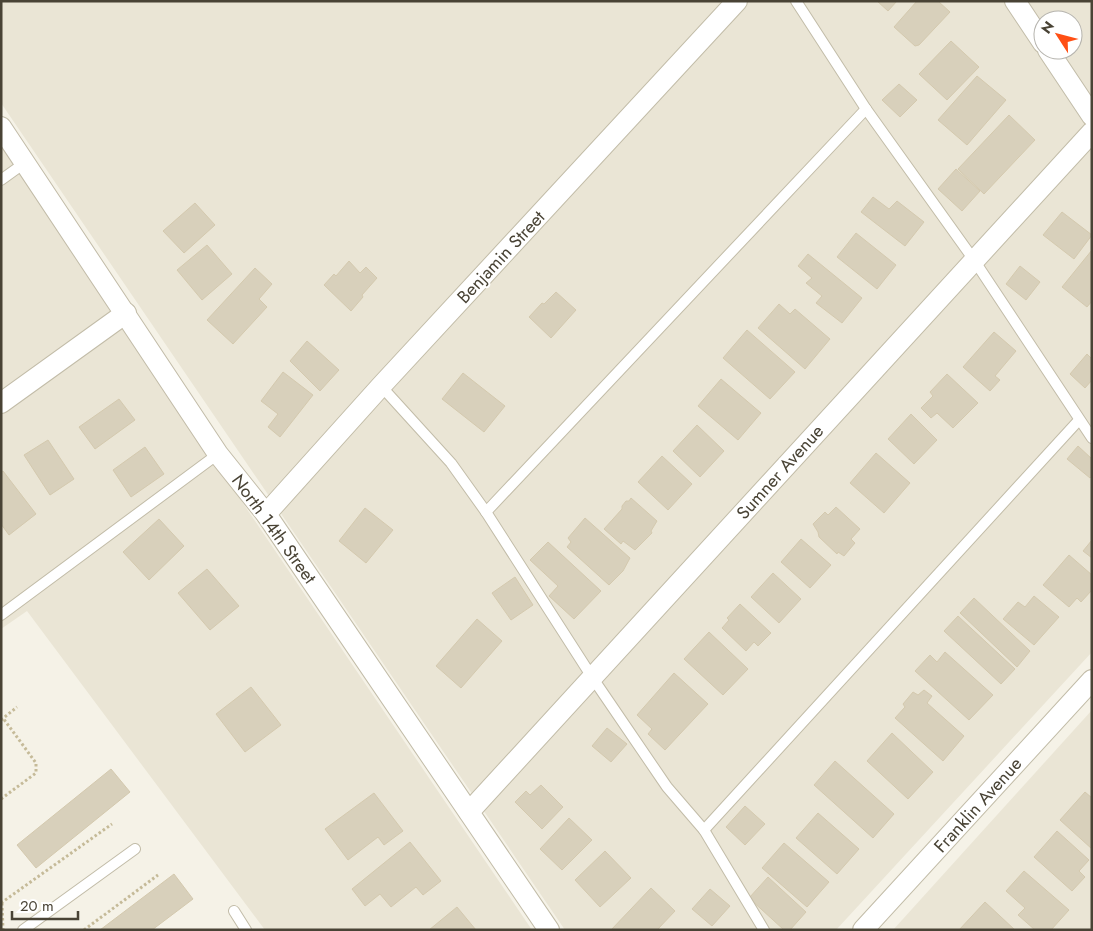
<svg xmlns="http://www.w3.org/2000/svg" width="1093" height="931" viewBox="0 0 1093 931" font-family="Jost,sans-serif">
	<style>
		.residential { fill: #eae5d5; fill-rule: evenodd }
		.building { fill: #d8d0bb; stroke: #d4c9ae }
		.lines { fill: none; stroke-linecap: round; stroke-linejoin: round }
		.service-casing { stroke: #c2bca8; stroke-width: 12 }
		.minor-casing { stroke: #c2bca8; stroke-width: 22 }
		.path { stroke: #c5ba98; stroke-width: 3; stroke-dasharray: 2.5 2.5; stroke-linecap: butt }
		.service { stroke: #fff; stroke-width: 10 }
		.minor { stroke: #fff; stroke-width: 20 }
		.labels { text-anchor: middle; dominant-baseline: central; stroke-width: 4; stroke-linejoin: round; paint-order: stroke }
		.street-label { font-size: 18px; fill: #494335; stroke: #fff }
	</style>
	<rect width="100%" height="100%" fill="#f5f2e7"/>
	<g class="residential">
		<path d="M 1,1 L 1092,1 L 1092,652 L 836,930 L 565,930 L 1,103 ZM 1043,20 L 1073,20 L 1073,50 L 1043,50 Z"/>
		<path d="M 1,146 L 532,930 L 265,930 L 27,611 L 1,629 Z"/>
		<path d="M 1092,710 L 1092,930 L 893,930 Z"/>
	</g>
	<g class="building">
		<path d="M 877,1 L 897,1 L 888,11 Z"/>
		<path d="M 917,1 L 938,1 L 950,12 L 919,45 L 915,46 L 894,27 Z"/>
		<path d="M 951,41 L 979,67 L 947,100 L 919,74 Z"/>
		<path d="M 977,76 L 1006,100 L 967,145 L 938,120 Z"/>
		<path d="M 899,84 L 917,100 L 900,117 L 882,100 Z"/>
		<path d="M 1009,115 L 1035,140 L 984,194 L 958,169 Z"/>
		<path d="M 956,169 L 980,191 L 962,211 L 938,189 Z"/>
		<path d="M 873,197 L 889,209 L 897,201 L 924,222 L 905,246 L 861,212 Z"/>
		<path d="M 195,203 L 215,225 L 184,253 L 163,231 Z"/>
		<path d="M 1062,212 L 1092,235 L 1074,259 L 1043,235 Z"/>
		<path d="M 856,233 L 896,265 L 877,289 L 837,257 Z"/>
		<path d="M 207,245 L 232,274 L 202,300 L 177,270 Z"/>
		<path d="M 1092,250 L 1092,301 L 1087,307 L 1062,287 Z"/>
		<path d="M 808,254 L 862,298 L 842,323 L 816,303 L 822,296 L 806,283 L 812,278 L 798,266 Z"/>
		<path d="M 349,261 L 360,273 L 366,267 L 377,278 L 362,295 L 363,297 L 351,311 L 324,285 L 334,274 L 336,276 Z"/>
		<path d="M 1020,266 L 1040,282 L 1026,300 L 1006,284 Z"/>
		<path d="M 255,268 L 272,284 L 259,299 L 267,307 L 233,344 L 207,320 Z"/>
		<path d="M 556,292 L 576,310 L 551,338 L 529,317 L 542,303 L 544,304 Z"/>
		<path d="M 779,304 L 790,314 L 795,309 L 830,339 L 805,369 L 758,328 Z"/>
		<path d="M 747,330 L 795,372 L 770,399 L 723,358 Z"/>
		<path d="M 994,332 L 1016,351 L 995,376 L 1000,380 L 990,391 L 963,367 Z"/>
		<path d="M 307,341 L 339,370 L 320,391 L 290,361 Z"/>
		<path d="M 1087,354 L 1092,359 L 1092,380 L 1085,388 L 1070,374 Z"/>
		<path d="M 283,372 L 313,395 L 280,437 L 268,427 L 278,414 L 261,401 Z"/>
		<path d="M 463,373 L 505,406 L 484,432 L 442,399 Z"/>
		<path d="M 947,374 L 978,403 L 953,428 L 937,413 L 931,418 L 921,408 L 933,396 L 930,392 Z"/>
		<path d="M 721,379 L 761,413 L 738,440 L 698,406 Z"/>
		<path d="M 119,399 L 135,420 L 95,449 L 79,427 Z"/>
		<path d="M 911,414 L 937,440 L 914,464 L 888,439 Z"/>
		<path d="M 697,425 L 724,451 L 700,477 L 673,451 Z"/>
		<path d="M 48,440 L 74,479 L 50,495 L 24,455 Z"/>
		<path d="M 1078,446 L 1092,459 L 1092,476 L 1090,478 L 1067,459 Z"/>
		<path d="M 145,447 L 164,474 L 131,497 L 113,470 Z"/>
		<path d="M 876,453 L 910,483 L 884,513 L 850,483 Z"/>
		<path d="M 662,456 L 692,484 L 668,510 L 638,482 Z"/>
		<path d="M 3,471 L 36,514 L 9,535 L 1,524 L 1,472 Z"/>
		<path d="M 631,498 L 657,521 L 651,531 L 652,533 L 635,550 L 623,541 L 621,544 L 604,529 L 622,509 L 622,506 L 626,501 L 629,501 Z"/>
		<path d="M 836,507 L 860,529 L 851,539 L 855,543 L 844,556 L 838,552 L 837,554 L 819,537 L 818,532 L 813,524 L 825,512 L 828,515 Z"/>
		<path d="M 365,508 L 393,530 L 366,563 L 339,541 Z"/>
		<path d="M 585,518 L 630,558 L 623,571 L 609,585 L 567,547 L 571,542 L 568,538 Z"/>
		<path d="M 159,519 L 184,546 L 149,580 L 123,552 Z"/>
		<path d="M 801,539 L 831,565 L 810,588 L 781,562 Z"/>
		<path d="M 1092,540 L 1092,558 L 1083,551 Z"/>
		<path d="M 548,542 L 601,591 L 574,619 L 549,596 L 558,586 L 530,560 Z"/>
		<path d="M 1069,555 L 1092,575 L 1092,590 L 1081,602 L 1077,598 L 1069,607 L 1043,585 Z"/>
		<path d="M 207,569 L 239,606 L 210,630 L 178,593 Z"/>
		<path d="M 773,573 L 801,599 L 779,623 L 751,597 Z"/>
		<path d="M 515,577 L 533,605 L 511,620 L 492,593 Z"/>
		<path d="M 1034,596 L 1059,617 L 1034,645 L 1003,619 L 1018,602 L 1025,607 Z"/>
		<path d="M 974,598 L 1030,651 L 1017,667 L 960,613 Z"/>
		<path d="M 740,604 L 771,633 L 758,646 L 754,642 L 746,651 L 722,628 L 729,620 L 727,618 Z"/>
		<path d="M 958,616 L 1015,669 L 1001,684 L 944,631 Z"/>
		<path d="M 477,619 L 502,641 L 461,688 L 436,666 Z"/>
		<path d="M 709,632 L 748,669 L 723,695 L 684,659 Z"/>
		<path d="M 945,652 L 993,695 L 969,720 L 915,671 L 930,655 L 937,662 Z"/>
		<path d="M 674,673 L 708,704 L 665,750 L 648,734 L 652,729 L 637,715 Z"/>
		<path d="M 251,687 L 281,725 L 245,752 L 216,714 Z"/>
		<path d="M 924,690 L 932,696 L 927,703 L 964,736 L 943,761 L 895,718 L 905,707 L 903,704 L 913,692 L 918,695 Z"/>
		<path d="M 607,728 L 627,744 L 611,762 L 592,746 Z"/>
		<path d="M 892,733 L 933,772 L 908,799 L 867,761 Z"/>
		<path d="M 835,761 L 894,814 L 873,838 L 814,785 Z"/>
		<path d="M 111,769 L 130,792 L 36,868 L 17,845 Z"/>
		<path d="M 541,785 L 563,807 L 542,829 L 515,802 L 526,791 L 530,795 Z"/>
		<path d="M 1085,792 L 1092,798 L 1092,849 L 1060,820 Z"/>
		<path d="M 374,793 L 403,831 L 384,845 L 378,837 L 348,860 L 325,829 Z"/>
		<path d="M 745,806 L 765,824 L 745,845 L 726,827 Z"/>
		<path d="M 818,813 L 859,849 L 837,874 L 796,838 Z"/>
		<path d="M 569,818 L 592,840 L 562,870 L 540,849 Z"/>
		<path d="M 1057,831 L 1089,860 L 1079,871 L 1085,877 L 1072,891 L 1034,857 Z"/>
		<path d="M 410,842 L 441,881 L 423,895 L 416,887 L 391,907 L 380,894 L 365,906 L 352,889 Z"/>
		<path d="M 784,843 L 829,882 L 807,907 L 762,868 Z"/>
		<path d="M 605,851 L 631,878 L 600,907 L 575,880 Z"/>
		<path d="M 1024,871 L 1069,910 L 1051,930 L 1035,930 L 1018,915 L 1025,908 L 1006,891 Z"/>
		<path d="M 174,874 L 193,899 L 152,930 L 100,930 Z"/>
		<path d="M 768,877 L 806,912 L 790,930 L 784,930 L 749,898 Z"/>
		<path d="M 651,888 L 675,911 L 657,930 L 611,930 Z"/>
		<path d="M 710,889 L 730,906 L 712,926 L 692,909 Z"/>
		<path d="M 985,902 L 1015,930 L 959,930 Z"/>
		<path d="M 457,907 L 476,930 L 429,930 Z"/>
	</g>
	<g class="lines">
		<g class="service-casing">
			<g id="service">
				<path d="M 796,1 L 866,109 L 974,260 L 1092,438"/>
				<path d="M 1,180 L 26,162"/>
				<path d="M 381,386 L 451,463 L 486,512 L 592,677 L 667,787 L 704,830 L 764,930"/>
				<path d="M 486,512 L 866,109"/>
				<path d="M 1,615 L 218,454"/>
				<path d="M 704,830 L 1079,420"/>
				<path d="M 234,911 L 246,930"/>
				<path d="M 23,930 L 135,849"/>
			</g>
		</g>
		<g class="minor-casing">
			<g id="minor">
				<path d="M 1015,1 L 1043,43"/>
				<path d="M 1048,50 L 1092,116"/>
				<path d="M 1,127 L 218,454 L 266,514 L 549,930"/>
				<path d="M 1,403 L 126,313"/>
				<path d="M 266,514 L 381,386 L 737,1"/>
				<path d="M 469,812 L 1092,132"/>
				<path d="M 863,930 L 1092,680"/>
			</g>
		</g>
		<g class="path">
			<path d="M 1,720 L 17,707"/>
			<path d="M 1,799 L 36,773 L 36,763 L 3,718"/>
			<path d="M 1,903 L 112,824"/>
			<path d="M 2,903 L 3,930"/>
			<path d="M 84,930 L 158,875"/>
		</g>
		<use href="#service" class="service"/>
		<use href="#minor" class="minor"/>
	</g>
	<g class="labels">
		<g class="street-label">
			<text transform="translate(501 257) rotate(-47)">Benjamin Street</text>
			<text transform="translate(780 472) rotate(-48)">Sumner Avenue</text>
			<text transform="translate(274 529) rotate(54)">North 14th Street</text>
			<text transform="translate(978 805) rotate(-48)">Franklin Avenue</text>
		</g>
	</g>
	<rect width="1093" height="931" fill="none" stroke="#494335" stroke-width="5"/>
	<g transform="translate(1058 35) rotate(306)"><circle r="24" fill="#ffffff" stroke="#b6b4ae"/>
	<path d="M0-4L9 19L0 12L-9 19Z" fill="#ff4f14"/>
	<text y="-8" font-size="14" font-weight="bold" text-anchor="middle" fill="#494335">N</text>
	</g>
	<path d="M12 911v8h66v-8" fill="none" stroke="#494335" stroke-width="2.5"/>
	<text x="20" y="911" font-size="15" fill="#494335" stroke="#ffffff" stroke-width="4" paint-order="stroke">20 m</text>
</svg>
